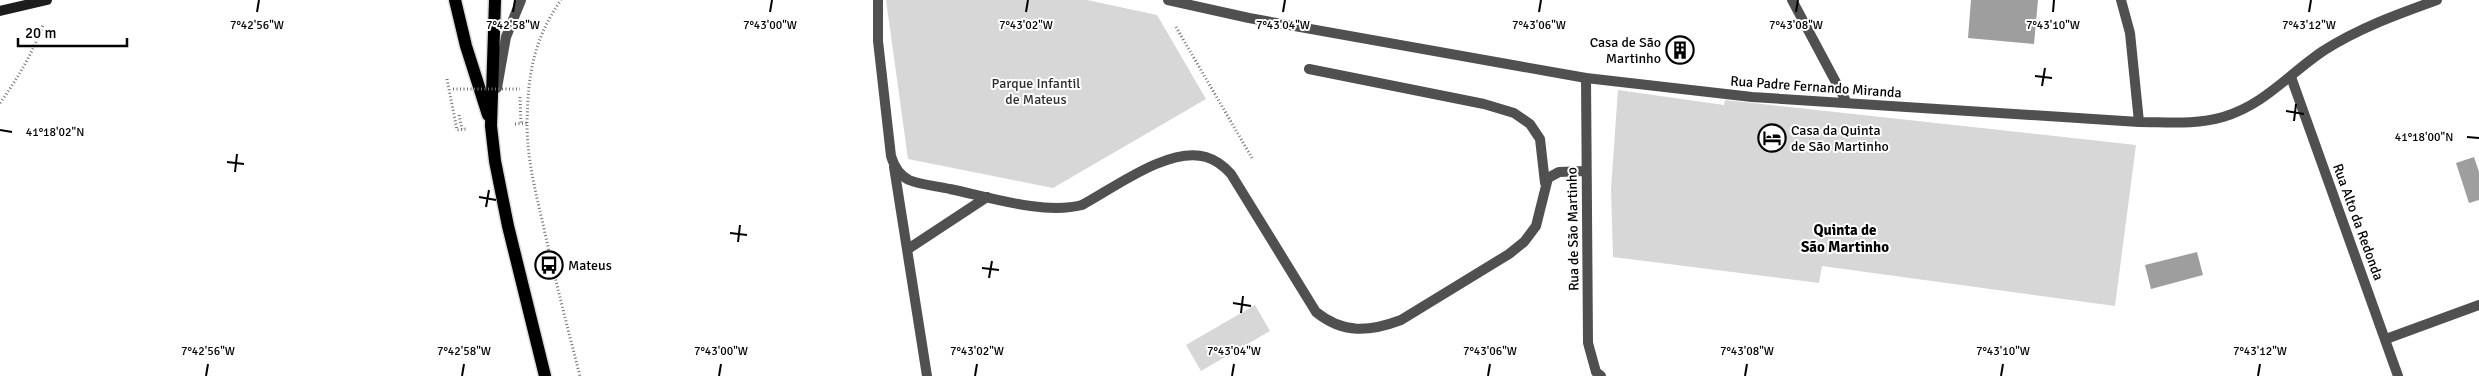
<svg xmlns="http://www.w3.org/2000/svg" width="2479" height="376" viewBox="0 0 2479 376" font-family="Signika,sans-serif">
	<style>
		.green { fill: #d7d7d7 }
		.water { fill: #9e9e9e }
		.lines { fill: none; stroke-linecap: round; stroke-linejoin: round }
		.primary-casing { stroke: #dbdbdb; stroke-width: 15 }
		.path { stroke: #727272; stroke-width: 3; stroke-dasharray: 1 2.5; stroke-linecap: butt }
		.lane { stroke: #505050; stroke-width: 10 }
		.street { stroke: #505050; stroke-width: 10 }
		.secondary { stroke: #1d1d1d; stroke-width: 10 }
		.primary { stroke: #000; stroke-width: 12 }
		.path-bridge { stroke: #727272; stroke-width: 3; stroke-dasharray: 1 2.5; stroke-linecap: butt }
		.ticks { fill: none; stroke: #000; stroke-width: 2 }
		.labels { text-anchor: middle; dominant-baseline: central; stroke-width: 4; stroke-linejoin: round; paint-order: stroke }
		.poi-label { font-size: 14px; fill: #000; stroke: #fff; text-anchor: start }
		.park-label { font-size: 14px; fill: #2e2e2e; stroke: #fff }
		.street-label { font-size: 14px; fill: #000; stroke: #fff }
		.neighbourhood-label { font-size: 15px; font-weight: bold; fill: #000; stroke: #fff }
		.ticks-label { font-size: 12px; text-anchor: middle; fill: #000; stroke: #fff; stroke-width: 4; stroke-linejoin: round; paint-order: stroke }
	</style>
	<rect width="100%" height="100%" fill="#fff"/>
	<g class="green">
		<path d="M 886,0 L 1087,0 L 1157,15 L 1206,99 L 1053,188 L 908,159 Z"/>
		<path d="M 1618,90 L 1724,105 L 1725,100 L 2136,145 L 2115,306 L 1822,266 L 1819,283 L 1613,257 L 1611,189 Z"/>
		<path d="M 1255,305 L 1270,331 L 1201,371 L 1186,345 Z"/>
	</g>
	<g class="water">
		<path d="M 1971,0 L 2038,0 L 2034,44 L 1968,38 Z"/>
		<path d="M 2474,157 L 2479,172 L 2479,200 L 2469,203 L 2456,163 Z"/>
		<path d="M 2197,252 L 2203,275 L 2151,289 L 2145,265 Z"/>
	</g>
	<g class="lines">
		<g class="primary-casing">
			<g id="primary">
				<path d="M 455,0 L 466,46 L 488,115"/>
				<path d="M 495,0 L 491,126 L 495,161 L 508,226 L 545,376"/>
			</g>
		</g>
		<g class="path">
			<path d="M 1176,27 L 1252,158"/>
			<path d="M 447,79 L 457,130 L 466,129"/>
			<path d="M 520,97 L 521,124"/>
			<path d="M 0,103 C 18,78 32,54 43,25"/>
			<path d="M 459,115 L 462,129"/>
			<path d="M 527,123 C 528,75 533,40 561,0"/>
			<path d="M 515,124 L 527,123 C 527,158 535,190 543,224 C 554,275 567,326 580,376"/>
		</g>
		<g class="lane">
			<path d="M 878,0 L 878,41 L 891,156 C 894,166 899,175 909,180 C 921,185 937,186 950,189 C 989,197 1044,215 1082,205 C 1114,188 1169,146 1206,157 C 1216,160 1224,166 1231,174 L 1316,312 C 1343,334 1369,332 1401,320 L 1509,254 L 1524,242 L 1536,226 L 1548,178 L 1559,172 L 1586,171"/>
			<path d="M 1792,0 L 1847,103"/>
			<path d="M 1309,69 L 1484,104 L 1514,113 L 1530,124 L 1540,139 L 1545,183"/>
			<path d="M 894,167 L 927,376"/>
			<path d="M 908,249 L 987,197"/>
		</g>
		<g class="street">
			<path d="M 1168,0 L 1249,18 L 1586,78 L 1752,97 L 2139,122 C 2166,122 2196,125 2223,117 C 2264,105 2289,74 2323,51 C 2359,28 2398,14 2437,0"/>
			<path d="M 2121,0 L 2130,33 L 2139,122"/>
			<path d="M 2291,77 L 2398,376"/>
			<path d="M 1586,78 L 1588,343 L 1596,372 L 1601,376"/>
			<path d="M 497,88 L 506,37 L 521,0"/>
			<path d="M 2386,339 L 2479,305"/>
		</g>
		<path class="secondary" d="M 0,11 L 47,0"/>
		<use href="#primary" class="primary"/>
		<path class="path-bridge" d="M 453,89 L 520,89"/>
	</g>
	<path class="ticks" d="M 257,12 L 259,0M 513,12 L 515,0M 770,12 L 772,0M 1026,12 L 1028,0M 1283,12 L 1285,0M 1539,12 L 1541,0M 1796,12 L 1798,0M 2053,12 L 2054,0M 2309,12 L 2311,0M 2035,76 L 2052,78M 2042,86 L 2045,68M 2286,111 L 2304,114M 2294,121 L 2296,104M 0,130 L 12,132M 2467,137 L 2479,138M 227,162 L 244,164M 235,172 L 237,154M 479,197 L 496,200M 486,207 L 489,190M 730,233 L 747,235M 738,242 L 740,225M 982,268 L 999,270M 989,278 L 992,261M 1233,303 L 1251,306M 1241,313 L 1243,296M 206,376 L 208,364M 462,376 L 464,364M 719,376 L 721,364M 975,376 L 977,364M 1232,376 L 1234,364M 1488,376 L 1490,364M 1745,376 L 1747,364M 2001,376 L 2003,364M 2258,376 L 2260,364"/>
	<defs>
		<g id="building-ring" transform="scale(1.4375)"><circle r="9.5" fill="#fff" stroke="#000" stroke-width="1.5"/><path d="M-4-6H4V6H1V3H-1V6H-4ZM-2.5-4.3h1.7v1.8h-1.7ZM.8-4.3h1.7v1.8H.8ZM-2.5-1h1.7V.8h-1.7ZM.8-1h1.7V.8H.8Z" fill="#000"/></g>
		<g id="hotel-ring" transform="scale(1.4375)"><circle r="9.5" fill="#fff" stroke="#000" stroke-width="1.5"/><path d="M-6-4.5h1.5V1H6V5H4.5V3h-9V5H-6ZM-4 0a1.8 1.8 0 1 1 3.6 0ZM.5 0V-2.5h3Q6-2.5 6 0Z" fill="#000"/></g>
		<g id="bus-ring" transform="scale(1.4375)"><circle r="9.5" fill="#fff" stroke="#000" stroke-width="1.5"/><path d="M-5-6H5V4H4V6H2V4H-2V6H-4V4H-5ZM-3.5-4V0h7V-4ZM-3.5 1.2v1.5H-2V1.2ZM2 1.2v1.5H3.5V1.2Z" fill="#000"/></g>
	</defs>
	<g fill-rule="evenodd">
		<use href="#building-ring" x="1680" y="50"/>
		<use href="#hotel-ring" x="1772" y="138"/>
		<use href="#bus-ring" x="549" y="265"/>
	</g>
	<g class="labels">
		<g class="poi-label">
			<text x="1661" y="42" text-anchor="end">Casa de São<tspan x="1661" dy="16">Martinho</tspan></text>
			<text x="1791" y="130">Casa da Quinta<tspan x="1791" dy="16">de São Martinho</tspan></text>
			<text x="568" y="265">Mateus</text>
		</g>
		<g class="park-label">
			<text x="1036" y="83">Parque Infantil<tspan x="1036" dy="16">de Mateus</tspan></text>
		</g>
		<g class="street-label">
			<text transform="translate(1816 87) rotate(4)">Rua Padre Fernando Miranda</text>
			<text transform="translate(2358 222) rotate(70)">Rua Alto da Redonda</text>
			<text transform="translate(1573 229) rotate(-91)">Rua de São Martinho</text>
		</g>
		<g class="neighbourhood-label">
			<text x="1845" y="230">Quinta de<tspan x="1845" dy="17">São Martinho</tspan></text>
		</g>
	</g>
	<g class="ticks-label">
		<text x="257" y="29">7°42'56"W</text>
		<text x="513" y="29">7°42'58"W</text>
		<text x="770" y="29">7°43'00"W</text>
		<text x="1026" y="29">7°43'02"W</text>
		<text x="1283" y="29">7°43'04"W</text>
		<text x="1539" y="29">7°43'06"W</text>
		<text x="1796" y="29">7°43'08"W</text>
		<text x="2053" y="29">7°43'10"W</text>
		<text x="2309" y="29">7°43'12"W</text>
		<text x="55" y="136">41°18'02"N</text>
		<text x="2424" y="141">41°18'00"N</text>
		<text x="208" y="355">7°42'56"W</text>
		<text x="464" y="355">7°42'58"W</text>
		<text x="721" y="355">7°43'00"W</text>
		<text x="977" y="355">7°43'02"W</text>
		<text x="1234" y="355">7°43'04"W</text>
		<text x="1490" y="355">7°43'06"W</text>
		<text x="1747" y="355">7°43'08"W</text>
		<text x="2003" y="355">7°43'10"W</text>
		<text x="2260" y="355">7°43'12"W</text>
	</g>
	<path d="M18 38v8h109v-8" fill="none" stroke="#000000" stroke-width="2.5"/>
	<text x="25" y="38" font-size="15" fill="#000000" stroke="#ffffff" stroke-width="4" paint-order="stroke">20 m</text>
</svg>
